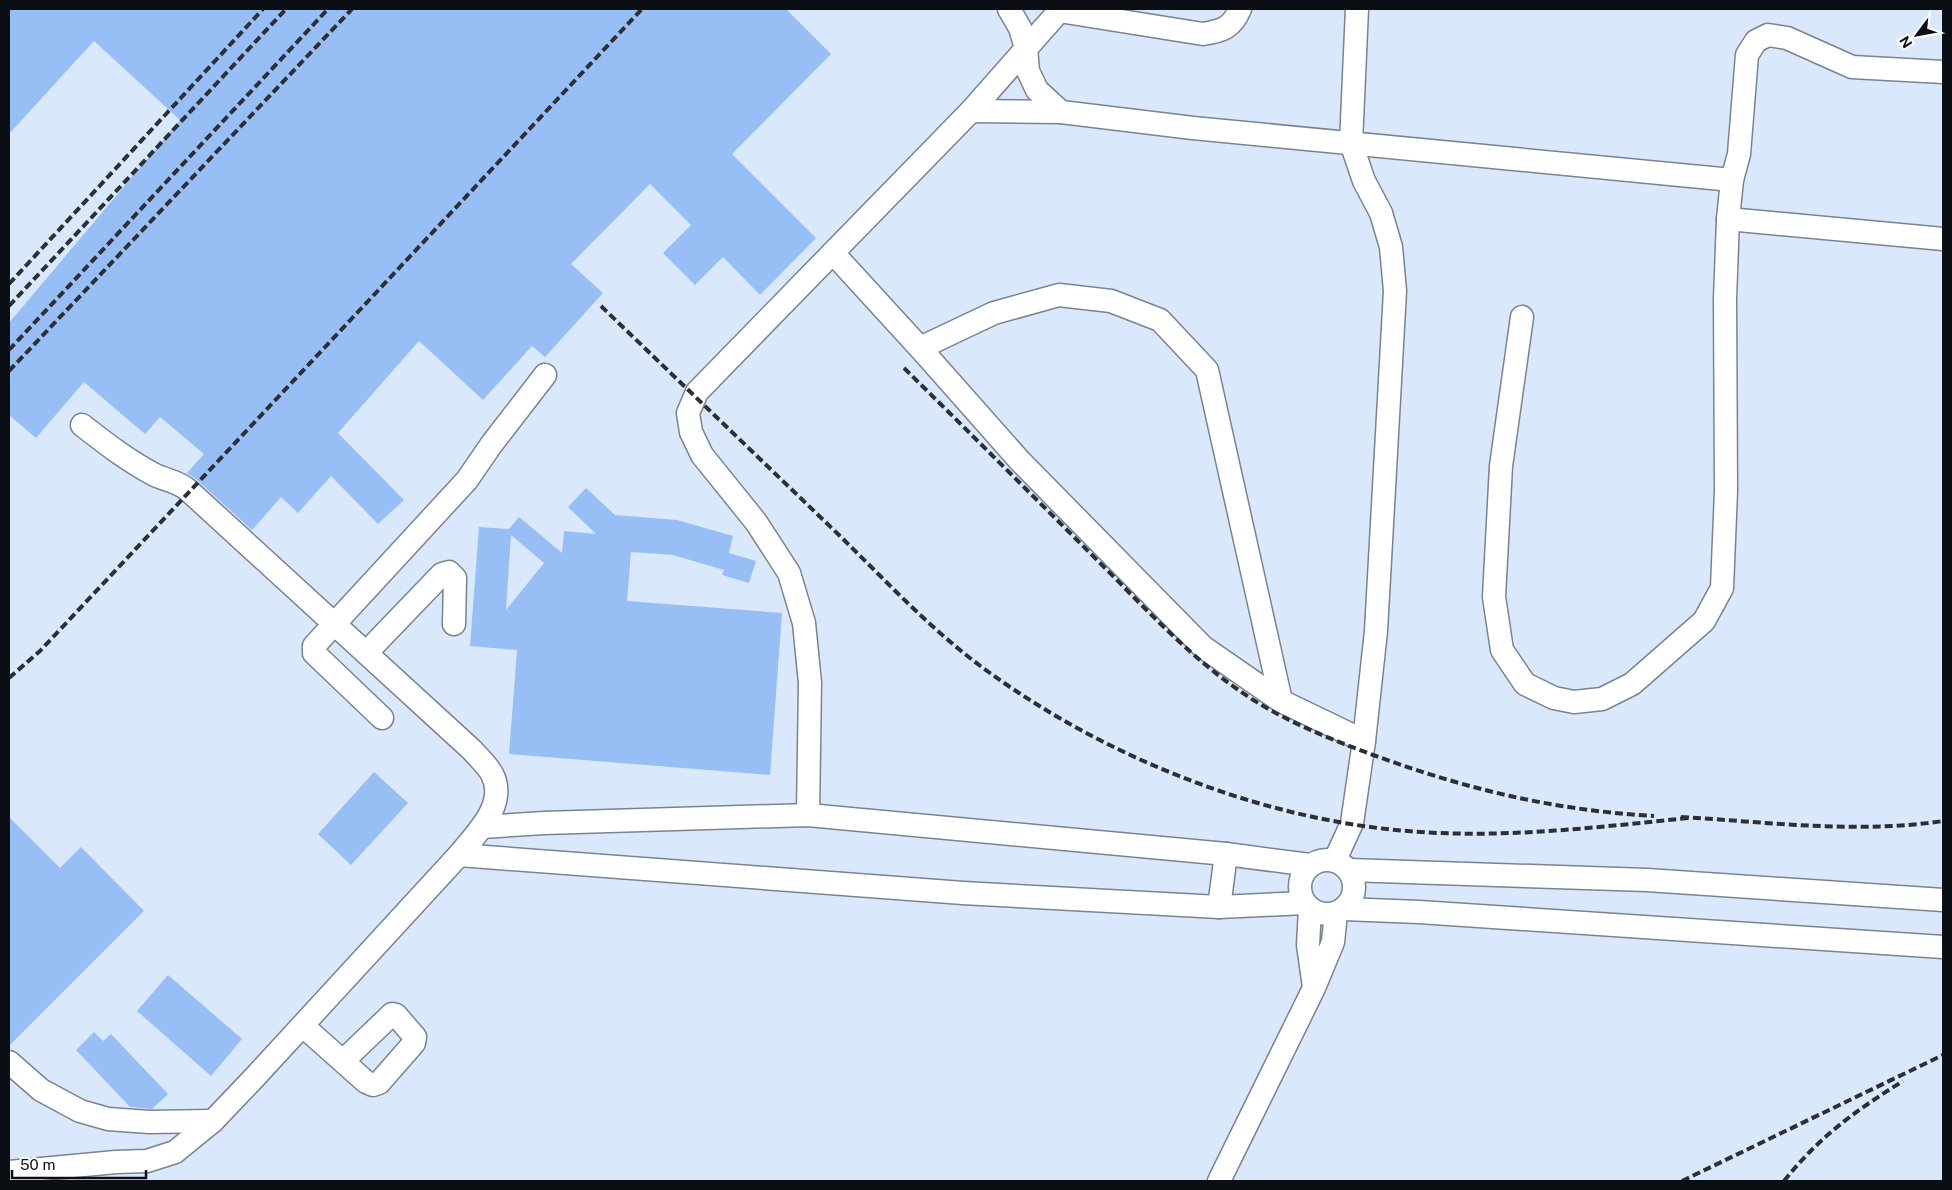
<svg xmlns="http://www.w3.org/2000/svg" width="1952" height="1190" viewBox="0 0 1952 1190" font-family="'Public Sans',sans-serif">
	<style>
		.built { fill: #dae8fb }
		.building { fill: #98bff5; fill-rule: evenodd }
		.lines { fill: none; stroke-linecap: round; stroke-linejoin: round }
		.minor-casing { stroke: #7b838f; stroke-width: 25 }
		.minor { stroke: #fff; stroke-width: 22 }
		.rail { stroke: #2c3035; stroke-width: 4; stroke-dasharray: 8 4; stroke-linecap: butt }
	</style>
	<rect width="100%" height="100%" fill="#ebf3fd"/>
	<rect class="built" x="9" y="9" width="1934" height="1172"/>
	<g class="building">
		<path d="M 9,9 L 786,9 L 831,54 L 732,154 L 816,238 L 760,295 L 723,257 L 695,285 L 663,253 L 691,225 L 650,184 L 571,264 L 603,293 L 545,357 L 532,346 L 483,400 L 419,341 L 338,433 L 404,500 L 378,524 L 331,476 L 298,513 L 281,497 L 252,530 L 197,480 L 187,473 L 204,454 L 160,417 L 145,434 L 84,382 L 36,438 L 9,415 L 9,323 L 180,120 L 94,41 L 9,134 Z"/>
		<path d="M 586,488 L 615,515 L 677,520 L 733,536 L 729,553 L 756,561 L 749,583 L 722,575 L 724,570 L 673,555 L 631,552 L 627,601 L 782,613 L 770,775 L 509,754 L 517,650 L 470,646 L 479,527 L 509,529 L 519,517 L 562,553 L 564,531 L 596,534 L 568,507 ZM 511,535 L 544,563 L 506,610 Z"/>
		<path d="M 374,772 L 408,803 L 351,865 L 318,834 Z"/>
		<path d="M 9,817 L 60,868 L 81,847 L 144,911 L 9,1046 Z"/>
		<path d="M 168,975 L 242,1039 L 211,1076 L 137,1011 Z"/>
		<path d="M 94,1032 L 103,1041 L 111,1034 L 168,1094 L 152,1109 L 130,1107 L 76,1050 Z"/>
	</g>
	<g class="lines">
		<g class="minor-casing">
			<g id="minor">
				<path d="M 1009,9 L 1020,28 L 1026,48 L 1028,71 L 1037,90 L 1061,112"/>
				<path d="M 1059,11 L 1203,34 C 1222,31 1232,28 1240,9"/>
				<path d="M 971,111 L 1061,112 L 1193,128 L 1732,180"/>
				<path d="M 1728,219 L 1943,239"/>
				<path d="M 833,253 L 920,348 L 994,313 L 1059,295 L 1111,301 L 1160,320 L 1207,370 L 1281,701"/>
				<path d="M 1522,317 L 1501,466 L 1494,597 L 1502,650 L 1525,684 L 1554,698 L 1574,702 L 1602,699 L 1632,684 L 1704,621 L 1722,588 L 1726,491 L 1725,299 L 1728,219 L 1732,180 L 1739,154 L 1747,55 L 1756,41 L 1768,35 L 1787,38 L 1852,67 L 1943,72"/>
				<path d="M 920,348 L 1020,461 L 1203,647 L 1281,701 L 1364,741"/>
				<path d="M 366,653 L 442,574 L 449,572 L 455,578 L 454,624"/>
				<path d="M 382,718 L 314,653 L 314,646 L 467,480 L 491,445 L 545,375"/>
				<path d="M 808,815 L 810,683 L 804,623 L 789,573 L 756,522 L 702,455 L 691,432 L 688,413 L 697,392 L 971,111 L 1061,9"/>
				<path d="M 482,827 L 544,823 L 808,815 L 1226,854 L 1310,865"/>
				<path d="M 459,855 L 963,893 L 1219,907 L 1305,903"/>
				<circle cx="1327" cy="887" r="27"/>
				<path d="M 1335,860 L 1352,823 L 1364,741 L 1376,631 L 1395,291 L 1391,247 L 1381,213 L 1364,181 L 1351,143 L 1357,9"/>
				<path d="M 1349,870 L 1647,880 L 1943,900"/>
				<path d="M 1219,907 L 1226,854"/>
				<path d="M 1310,909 L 1308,945 L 1314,987"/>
				<path d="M 1344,909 L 1419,912 L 1943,947"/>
				<path d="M 303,1026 L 366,1082 L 373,1085 L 379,1083 L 414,1043 L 415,1037 L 396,1015 L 392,1014 L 343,1061"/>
				<path d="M 9,1062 L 41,1090 L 80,1111 L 108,1119 L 149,1122 L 213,1121"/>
				<path d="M 9,1172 L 116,1162 L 147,1161 L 175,1152 L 213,1121 L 254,1078 L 459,855 C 476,834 508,804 492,774 C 488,766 479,758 472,750 L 188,490 C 178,481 164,480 153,474 C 127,460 105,443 82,425"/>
				<path d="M 1219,1181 L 1314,988 L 1333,942 L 1336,913"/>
			</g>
		</g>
		<use href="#minor" class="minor"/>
		<g class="rail">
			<path d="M 9,284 L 263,9"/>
			<path d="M 9,306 L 286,9"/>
			<path d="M 601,306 C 681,383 760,459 840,536 C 888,583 935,634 990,673 C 1112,761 1271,823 1421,832 C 1510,838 1600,827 1688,818"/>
			<path d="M 9,350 L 328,9"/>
			<path d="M 904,368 C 970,433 1035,498 1100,563 C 1144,607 1186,653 1237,689 C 1279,719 1327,738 1376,756 C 1470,790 1553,810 1654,816"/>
			<path d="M 9,371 L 352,9"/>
			<path d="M 9,678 L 40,651 L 642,9"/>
			<path d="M 1681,817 C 1768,822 1857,834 1943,821"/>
			<path d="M 1682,1181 L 1943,1055"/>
			<path d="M 1784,1181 C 1819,1137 1855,1111 1903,1081"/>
		</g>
	</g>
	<rect width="1952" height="1190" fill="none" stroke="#0b0e12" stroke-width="20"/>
	<g transform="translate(1917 35) rotate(238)" stroke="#ffffff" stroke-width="4" paint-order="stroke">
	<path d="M0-4L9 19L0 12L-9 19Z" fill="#0b0e12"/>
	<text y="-8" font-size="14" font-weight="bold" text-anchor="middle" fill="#0b0e12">N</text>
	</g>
	<path d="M12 1170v8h134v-8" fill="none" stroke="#0b0e12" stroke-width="2.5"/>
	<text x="20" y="1170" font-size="15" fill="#0b0e12" stroke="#ffffff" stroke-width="4" paint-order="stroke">50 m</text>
</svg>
